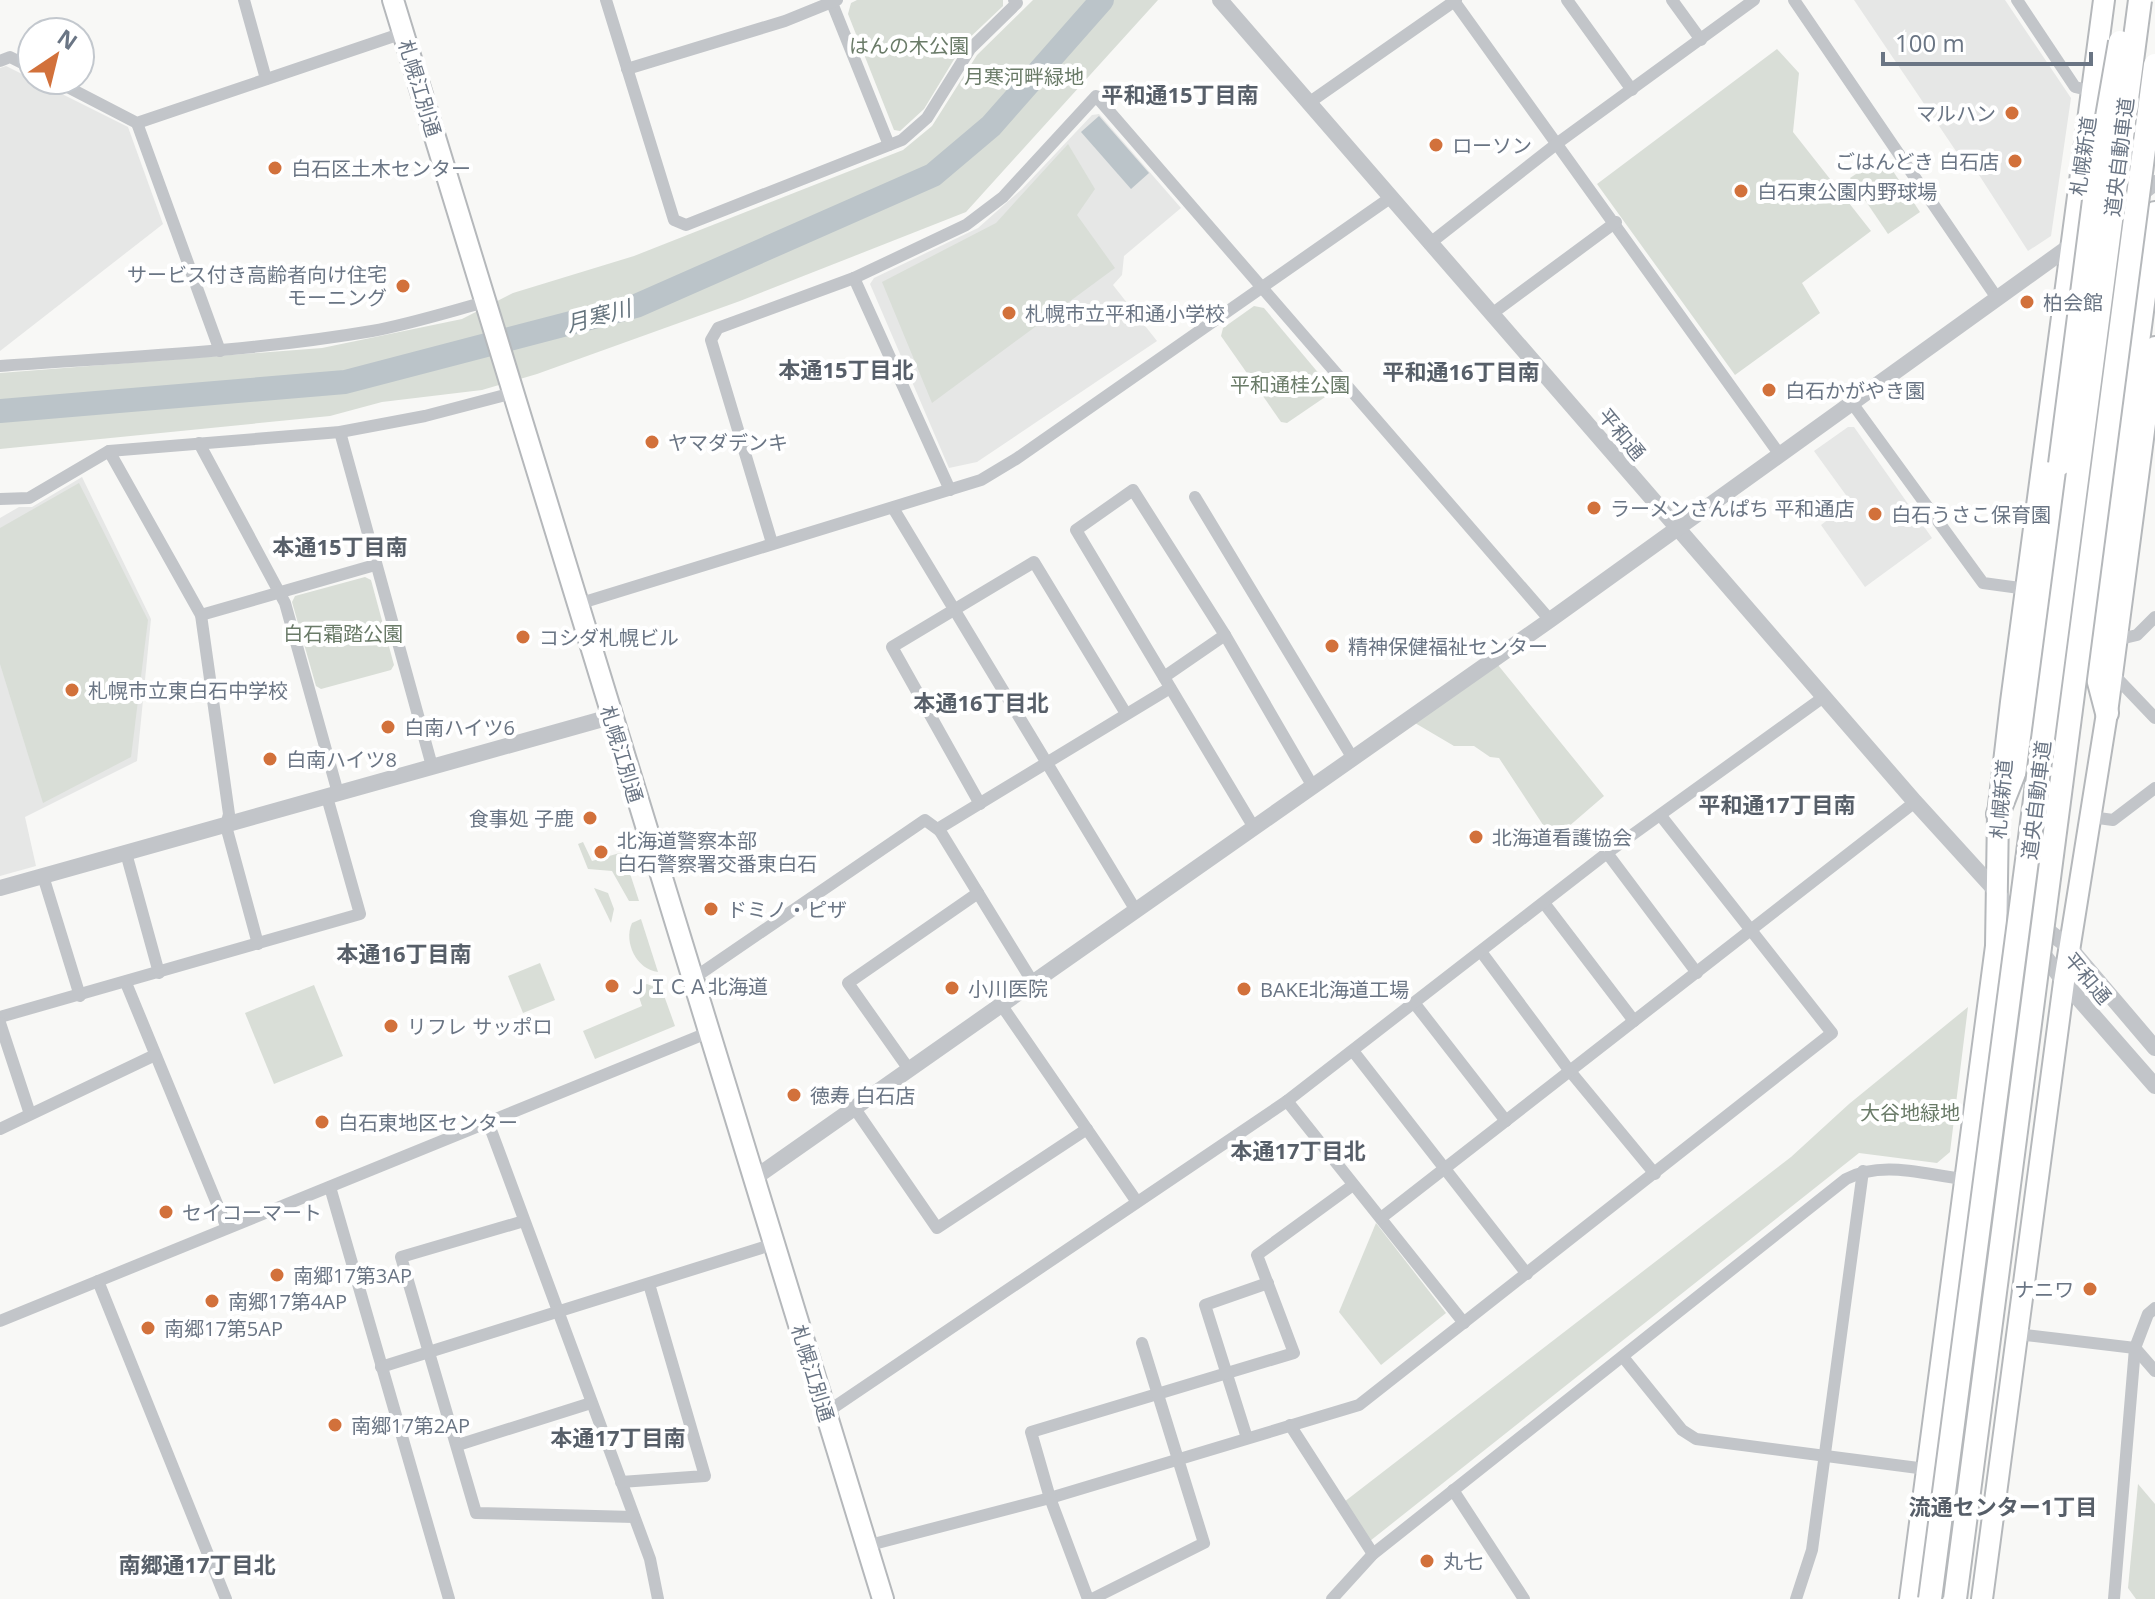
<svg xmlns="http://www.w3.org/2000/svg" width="2155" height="1599" viewBox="0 0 2155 1599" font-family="'Open Sans','Noto Sans JP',sans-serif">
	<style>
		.built { fill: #e6e7e6 }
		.green { fill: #d9ded7 }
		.water { fill: #bbc4c9 }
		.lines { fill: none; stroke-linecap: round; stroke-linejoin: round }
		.river { stroke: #bbc4c9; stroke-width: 24 }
		.trunk-casing { stroke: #b5b8bb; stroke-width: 24 }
		.motorway-casing { stroke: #b5b8bb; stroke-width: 26 }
		.minor { stroke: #c2c5c9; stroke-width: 12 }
		.tertiary { stroke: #c2c5c9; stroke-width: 16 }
		.trunk { stroke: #fff; stroke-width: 20 }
		.motorway { stroke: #fff; stroke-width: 22 }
		.motorway-bridge-casing { stroke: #b5b8bb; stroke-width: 26; stroke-linecap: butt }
		.motorway-bridge { stroke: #fff; stroke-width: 22 }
		.poi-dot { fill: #d2713b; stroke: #fff; stroke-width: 3 }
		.labels { text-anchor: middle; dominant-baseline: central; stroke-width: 8; stroke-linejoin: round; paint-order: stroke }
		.park-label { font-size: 20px; fill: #6a7b68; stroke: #fff }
		.street-label { font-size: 20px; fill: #6a7584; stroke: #fff }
		.poi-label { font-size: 20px; fill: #6a7584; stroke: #fff; text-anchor: start }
		.neighbourhood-label { font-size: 22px; font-weight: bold; fill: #575f69; stroke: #fff }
		.water-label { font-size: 22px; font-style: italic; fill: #66757f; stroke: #fff }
	</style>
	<rect width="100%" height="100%" fill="#f8f8f6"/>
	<g class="built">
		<path d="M 1854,0 L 2005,0 L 2071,98 L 2051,236 L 2028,251 L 1970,161 L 1964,163 Z"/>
		<path d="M 6,66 L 128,127 L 163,224 L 0,351 L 0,68 Z"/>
		<path d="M 1099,114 L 1181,208 L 1124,256 L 1122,275 L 1113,285 L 1157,341 L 977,462 L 949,468 L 870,284 L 874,278 L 978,228 L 1022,189 L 1092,115 Z"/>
		<path d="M 1848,427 L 1854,427 L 1932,538 L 1865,587 L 1821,525 L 1851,502 L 1814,451 Z"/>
		<path d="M 82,477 L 151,619 L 137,761 L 25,817 L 36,866 L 0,876 L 0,518 L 19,507 L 32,507 Z"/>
	</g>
	<g class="green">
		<path d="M 857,0 L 1003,0 L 1003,6 L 964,43 L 924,109 L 900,131 L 894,130 L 848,14 L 851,3 Z"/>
		<path d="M 1033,0 L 1158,0 L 966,212 L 740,301 L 537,374 L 482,390 L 382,402 L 330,416 L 0,449 L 0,373 L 322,348 L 462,319 L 513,293 L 634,256 L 903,150 L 932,126 L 977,55 Z"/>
		<path d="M 1777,49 L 1799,73 L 1793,132 L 1871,231 L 1802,283 L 1820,313 L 1735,375 L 1597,184 Z"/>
		<path d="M 1068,144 L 1095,189 L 1077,215 L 1115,268 L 932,403 L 882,282 L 996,223 Z"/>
		<path d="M 1883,156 L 1920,212 L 1888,234 L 1850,178 Z"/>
		<path d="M 1254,306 L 1264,308 L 1331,388 L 1331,393 L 1287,423 L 1281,422 L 1221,336 L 1223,328 Z"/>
		<path d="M 79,483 L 148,620 L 131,757 L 43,803 L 0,664 L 0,528 Z"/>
		<path d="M 365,577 L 371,580 L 394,665 L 391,670 L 321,689 L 316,686 L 292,602 L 295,596 Z"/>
		<path d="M 1498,665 L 1604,796 L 1553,840 L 1499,758 L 1490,757 L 1474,746 L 1454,746 L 1415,723 Z"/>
		<path d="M 583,842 L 592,861 L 623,852 L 639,901 L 629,901 L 612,871 L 588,869 L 578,844 Z"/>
		<path d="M 594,888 L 608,893 L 614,909 L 611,923 Z"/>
		<path d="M 641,919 L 658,972 C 637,970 623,942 632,923 Z"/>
		<path d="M 540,963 L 555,1000 L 523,1013 L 508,976 Z"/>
		<path d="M 647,984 L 662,990 L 675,1026 L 595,1059 L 583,1031 L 642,1006 L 636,988 Z"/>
		<path d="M 314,985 L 343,1056 L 274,1084 L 245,1013 Z"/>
		<path d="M 1968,1007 L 1950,1152 L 1937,1163 L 1859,1153 L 1370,1541 L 1344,1502 L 1791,1157 L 1849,1104 Z"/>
		<path d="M 1376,1223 L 1446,1313 L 1381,1365 L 1339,1312 Z"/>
		<path d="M 2138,1484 L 2155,1504 L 2155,1599 L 2136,1599 L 2128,1588 Z"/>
	</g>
	<path class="water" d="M 1099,116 L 1149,173 L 1131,189 L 1081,132 Z"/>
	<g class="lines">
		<path class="river" d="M 0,411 L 345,382 L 636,306 L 933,175 L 991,126 L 1102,0"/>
		<g class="trunk-casing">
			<g id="trunk">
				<path d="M 393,0 L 883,1599"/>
				<path d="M 1910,1599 L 1996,946 L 1998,814 L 2011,702 L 2104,0"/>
				<path d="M 1982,1599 L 2064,982 L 2107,713 L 2155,347"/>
			</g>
		</g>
		<g class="motorway-casing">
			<g id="motorway">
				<path d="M 2107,713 L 2095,667 L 2155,213"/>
				<path d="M 1998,814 L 2022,753 L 2060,464"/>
			</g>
		</g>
		<g class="minor">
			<path d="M 244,0 L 266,79"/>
			<path d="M 606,0 L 674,220 L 686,225 L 902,140 L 927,118 L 970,49 L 1017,3 L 1014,0"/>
			<path d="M 1567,0 L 1632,90"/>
			<path d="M 1672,0 L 1701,40"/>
			<path d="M 1794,0 L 1997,298"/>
			<path d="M 2017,0 L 2075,87 L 2092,91"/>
			<path d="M 1454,1 L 1780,455"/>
			<path d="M 832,3 L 889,145"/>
			<path d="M 0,61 L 10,57 L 32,68"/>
			<path d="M 627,69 L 785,21 L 837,0"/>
			<path d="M 54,80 L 137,123 L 403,33"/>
			<path d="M 1310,102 L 1456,0"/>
			<path d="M 137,123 L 220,351"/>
			<path d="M 1429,244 L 1559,142 L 1754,0"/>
			<path d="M 854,278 L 950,490"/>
			<path d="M 1493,313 L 1616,222"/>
			<path d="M 0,366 C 124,357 249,352 372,331 C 410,324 448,312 485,302"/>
			<path d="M 1852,403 L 1983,583 L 2027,589"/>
			<path d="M 340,432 L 432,766"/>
			<path d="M 199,443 L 285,603 L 338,793"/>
			<path d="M 109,451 L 201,615 L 229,814 L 226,826 L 258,944"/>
			<path d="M 1195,497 L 1352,757"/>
			<path d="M 0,499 L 29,498 L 109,451 L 340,432 L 425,416 L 513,393"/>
			<path d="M 893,508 L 1135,909"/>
			<path d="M 772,543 L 711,340 L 718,328 L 854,278 L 966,225 L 1003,197 L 1096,96 L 1550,620"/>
			<path d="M 578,604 L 981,480 L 1016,459 L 1390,198"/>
			<path d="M 201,615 L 375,565"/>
			<path d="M 2116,640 L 2137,635 L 2155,617"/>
			<path d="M 2112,673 L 2155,718"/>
			<path d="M 1164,677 L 1225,635"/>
			<path d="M 980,804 L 892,647 L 1034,562 L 1125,712"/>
			<path d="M 2091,817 L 2113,820 L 2155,788"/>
			<path d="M 1253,826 L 1076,530 L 1133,490 L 1225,635 L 1312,785"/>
			<path d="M 126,853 L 159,973"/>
			<path d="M 1607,853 L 1697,973"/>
			<path d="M 43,876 L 80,996"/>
			<path d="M 1544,903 L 1634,1021"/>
			<path d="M 1482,953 L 1569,1070 L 1655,1174"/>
			<path d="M 691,980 L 925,820 L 940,831"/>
			<path d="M 1032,981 L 940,831 L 941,827 L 1170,688"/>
			<path d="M 126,983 L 227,1228"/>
			<path d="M 1000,1003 L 1137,1202"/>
			<path d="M 1415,1004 L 1506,1121"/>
			<path d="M 0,1017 L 360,914 L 327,797"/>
			<path d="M 0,1023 L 30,1114"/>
			<path d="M 1353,1051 L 1527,1274"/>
			<path d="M 908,1068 L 848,983 L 978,893"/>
			<path d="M 1287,1101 L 1464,1323"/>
			<path d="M 853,1106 L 937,1228 L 1087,1129"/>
			<path d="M 488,1122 L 650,1559 L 658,1599"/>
			<path d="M 0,1129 L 155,1055"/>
			<path d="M 330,1187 L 449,1599"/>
			<path d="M 1381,1218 L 1915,802"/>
			<path d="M 524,1221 L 401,1257 L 476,1513 L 634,1517"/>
			<path d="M 98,1281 L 226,1599"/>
			<path d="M 0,1321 L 707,1033"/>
			<path d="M 2017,1334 L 2135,1348 L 2155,1371"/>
			<path d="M 1623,1357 L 1682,1430 L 1696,1439 L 1926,1469"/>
			<path d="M 381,1367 L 774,1244"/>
			<path d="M 824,1414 L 1287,1101 L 1607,853 L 1825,696"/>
			<path d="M 1290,1425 L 1373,1554"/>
			<path d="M 1247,1438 L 1205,1305 L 1268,1283"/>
			<path d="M 458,1445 L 591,1403"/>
			<path d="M 621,1482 L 705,1476 L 649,1284"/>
			<path d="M 1453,1490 L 1524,1599"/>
			<path d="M 866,1546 L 1050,1498 L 1359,1405 L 1832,1033 L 1661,816"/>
			<path d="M 1088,1599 L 1050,1498 L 1031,1432 L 1294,1353 L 1257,1255 L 1353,1185"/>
			<path d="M 1092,1599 L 1204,1543 L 1142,1343"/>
			<path d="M 1332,1599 L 1373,1554 L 1846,1179 C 1883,1160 1925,1175 1965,1179"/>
			<path d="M 1796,1599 L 1812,1550 L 1863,1171"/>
			<path d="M 2114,1599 L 2135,1348 L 2148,1314 L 2155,1308"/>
		</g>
		<g class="tertiary">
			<path d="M 1220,0 L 1915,802 L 1996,891 L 2064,982 L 2155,1086"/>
			<path d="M 2134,199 L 2155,183"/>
			<path d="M 0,888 L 610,717"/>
			<path d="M 2013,904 L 2069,947 L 2155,1048"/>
			<path d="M 753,1179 L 1550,620 L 2077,241"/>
		</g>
		<use href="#trunk" class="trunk"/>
		<use href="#motorway" class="motorway"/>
		<g class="motorway-bridge-casing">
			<g id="motorway-bridge">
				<path d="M 2060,464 L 2098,169 L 2120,42"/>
				<path d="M 1930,1599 L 2140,0"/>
				<path d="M 1955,1599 L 2155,65"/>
			</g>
		</g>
		<use href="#motorway-bridge" class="motorway-bridge"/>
	</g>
	<g class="poi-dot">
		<circle cx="2012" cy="113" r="8"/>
		<circle cx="1436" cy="145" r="8"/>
		<circle cx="2015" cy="161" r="8"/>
		<circle cx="275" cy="168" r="8"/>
		<circle cx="1741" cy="191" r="8"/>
		<circle cx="403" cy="286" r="8"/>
		<circle cx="2027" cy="302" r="8"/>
		<circle cx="1009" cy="313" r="8"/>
		<circle cx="1769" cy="390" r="8"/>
		<circle cx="652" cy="442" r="8"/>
		<circle cx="1594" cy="508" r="8"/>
		<circle cx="1875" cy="514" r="8"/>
		<circle cx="523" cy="637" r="8"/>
		<circle cx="1332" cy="646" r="8"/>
		<circle cx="72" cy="690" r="8"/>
		<circle cx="388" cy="727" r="8"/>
		<circle cx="270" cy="759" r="8"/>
		<circle cx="590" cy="818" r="8"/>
		<circle cx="1476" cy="837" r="8"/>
		<circle cx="601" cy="852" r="8"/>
		<circle cx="711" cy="909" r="8"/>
		<circle cx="612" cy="986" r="8"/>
		<circle cx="952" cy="988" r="8"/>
		<circle cx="1244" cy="989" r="8"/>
		<circle cx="391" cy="1026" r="8"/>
		<circle cx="794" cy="1095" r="8"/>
		<circle cx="322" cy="1122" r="8"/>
		<circle cx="166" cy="1212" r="8"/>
		<circle cx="277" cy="1275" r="8"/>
		<circle cx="2090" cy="1289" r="8"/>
		<circle cx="212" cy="1301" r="8"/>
		<circle cx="148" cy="1328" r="8"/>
		<circle cx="335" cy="1425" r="8"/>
		<circle cx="1427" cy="1561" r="8"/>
	</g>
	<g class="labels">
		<g class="park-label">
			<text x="909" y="45">はんの木公園</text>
			<text x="1024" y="76">月寒河畔緑地</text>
			<text x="1290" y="384">平和通桂公園</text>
			<text x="343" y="633">白石霜踏公園</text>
			<text x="1910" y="1112">大谷地緑地</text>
		</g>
		<g class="street-label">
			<text transform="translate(420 88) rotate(73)">札幌江別通</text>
			<text transform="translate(2083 156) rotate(-82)">札幌新道</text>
			<text transform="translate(2119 157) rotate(-83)">道央自動車道</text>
			<text transform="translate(1622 434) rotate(50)">平和通</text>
			<text transform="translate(622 754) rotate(73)">札幌江別通</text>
			<text transform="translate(2001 799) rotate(-85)">札幌新道</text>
			<text transform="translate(2036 800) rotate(-83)">道央自動車道</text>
			<text transform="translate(2088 978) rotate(50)">平和通</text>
			<text transform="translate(813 1373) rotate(73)">札幌江別通</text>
		</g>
		<g class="poi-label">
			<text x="1996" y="113" text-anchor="end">マルハン</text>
			<text x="1452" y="145">ローソン</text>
			<text x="1999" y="161" text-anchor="end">ごはんどき 白石店</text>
			<text x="291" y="168">白石区土木センター</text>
			<text x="1757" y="191">白石東公園内野球場</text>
			<text x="387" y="274" text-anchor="end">サービス付き高齢者向け住宅<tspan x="387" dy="23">モーニング</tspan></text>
			<text x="2043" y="302">柏会館</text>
			<text x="1025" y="313">札幌市立平和通小学校</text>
			<text x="1785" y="390">白石かがやき園</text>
			<text x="668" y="442">ヤマダデンキ</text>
			<text x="1610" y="508">ラーメンさんぱち 平和通店</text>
			<text x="1891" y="514">白石うさこ保育園</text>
			<text x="539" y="637">コシダ札幌ビル</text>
			<text x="1348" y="646">精神保健福祉センター</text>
			<text x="88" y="690">札幌市立東白石中学校</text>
			<text x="404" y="727">白南ハイツ6</text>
			<text x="286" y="759">白南ハイツ8</text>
			<text x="574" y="818" text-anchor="end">食事処 子鹿</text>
			<text x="1492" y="837">北海道看護協会</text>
			<text x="617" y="840">北海道警察本部<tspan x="617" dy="23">白石警察署交番東白石</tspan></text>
			<text x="727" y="909">ドミノ・ピザ</text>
			<text x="628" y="986">ＪＩＣＡ北海道</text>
			<text x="968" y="988">小川医院</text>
			<text x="1260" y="989">BAKE北海道工場</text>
			<text x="407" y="1026">リフレ サッポロ</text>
			<text x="810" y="1095">徳寿 白石店</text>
			<text x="338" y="1122">白石東地区センター</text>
			<text x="182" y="1212">セイコーマート</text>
			<text x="293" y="1275">南郷17第3AP</text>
			<text x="2074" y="1289" text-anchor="end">ナニワ</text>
			<text x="228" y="1301">南郷17第4AP</text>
			<text x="164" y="1328">南郷17第5AP</text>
			<text x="351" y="1425">南郷17第2AP</text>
			<text x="1443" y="1561">丸七</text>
		</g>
		<g class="neighbourhood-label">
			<text x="1180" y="94">平和通15丁目南</text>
			<text x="846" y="369">本通15丁目北</text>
			<text x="1461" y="371">平和通16丁目南</text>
			<text x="340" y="546">本通15丁目南</text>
			<text x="981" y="702">本通16丁目北</text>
			<text x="1777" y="804">平和通17丁目南</text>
			<text x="404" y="953">本通16丁目南</text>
			<text x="1298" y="1150">本通17丁目北</text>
			<text x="618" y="1437">本通17丁目南</text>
			<text x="2003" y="1506">流通センター1丁目</text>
			<text x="197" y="1564">南郷通17丁目北</text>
		</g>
		<g class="water-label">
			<text transform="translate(598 315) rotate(-15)">月寒川</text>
		</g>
	</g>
	<g transform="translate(56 56) rotate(35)"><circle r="38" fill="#ffffff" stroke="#c3c8ce" stroke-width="2"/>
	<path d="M0-6L14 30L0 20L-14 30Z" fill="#d2713b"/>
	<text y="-12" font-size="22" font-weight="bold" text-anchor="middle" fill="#6a7584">N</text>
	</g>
	<path d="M1883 52v12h208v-12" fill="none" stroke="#6a7584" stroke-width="4"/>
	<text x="1895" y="52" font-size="24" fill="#6a7584" stroke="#ffffff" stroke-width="6" paint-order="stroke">100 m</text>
</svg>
